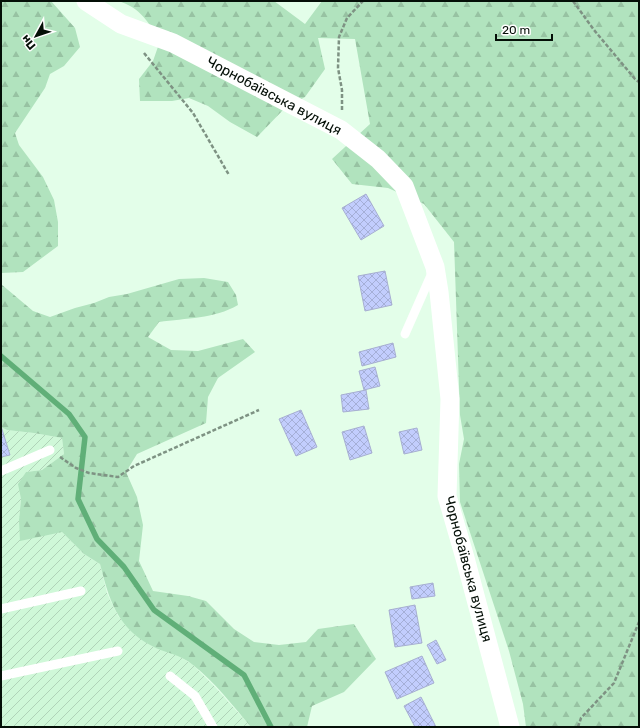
<svg xmlns="http://www.w3.org/2000/svg" width="640" height="728" viewBox="0 0 640 728" font-family="Rubik,sans-serif">
	<style>
		.industrial { fill: url(#industrial-furrows) }
		.forest { fill: url(#forest-firs) }
		.lines { fill: none; stroke-linecap: round; stroke-linejoin: round }
		.stream { stroke: #60af78; stroke-width: 5.5 }
		.building { fill: url(#building-cross-hatch); stroke: #a7afd1 }
		.path { stroke: #7e9283; stroke-width: 2.5; stroke-dasharray: 4 2; stroke-linecap: butt }
		.service { stroke: #fff; stroke-width: 9 }
		.minor { stroke: #fff; stroke-width: 19 }
		.labels { text-anchor: middle; dominant-baseline: central; stroke-width: 3; stroke-linejoin: round; paint-order: stroke }
		.street-label { font-size: 14px; fill: #040f07; stroke: #fff }
	</style>
	<defs>
		<pattern id="industrial-furrows" width="10" height="10" patternUnits="userSpaceOnUse"><rect width="10" height="10" fill="#cff8d8"/><path d="M-1 1l2-2M0 10L10 0M9 11l2-2" fill="none" stroke="#b0d3b8"/></pattern>
		<pattern id="forest-firs" width="22" height="20" patternUnits="userSpaceOnUse"><rect width="22" height="20" fill="#b1e3be"/><path d="M5 1l3.5 6h-7zM16 11l3.5 6h-7z" fill="#97c2a2"/></pattern>
		<pattern id="building-cross-hatch" width="8" height="8" patternUnits="userSpaceOnUse"><rect width="8" height="8" fill="#c2cdfd"/><path d="M0 0l8 8M0 8l8-8" fill="none" stroke="#a5afd7"/></pattern>
	</defs>
	<rect width="100%" height="100%" fill="#e3fee9"/>
	<path class="industrial" d="M 1,427 L 7,430 L 34,433 L 62,438 L 64,454 L 42,470 L 26,472 L 19,484 L 21,499 L 19,520 L 62,532 L 84,554 L 100,564 L 107,593 L 118,616 L 152,646 L 175,654 L 192,664 L 215,687 L 251,727 L 1,727 Z"/>
	<g class="forest">
		<path d="M 1,1 L 51,1 L 75,28 L 80,47 L 64,66 L 50,74 L 45,88 L 15,133 L 19,145 L 43,177 L 54,200 L 58,222 L 58,246 L 23,272 L 1,273 Z"/>
		<path d="M 118,1 L 274,1 L 305,24 L 322,1 L 639,1 L 639,727 L 526,727 L 523,704 L 509,651 L 460,502 L 459,464 L 464,439 L 460,415 L 454,242 L 424,204 L 388,188 L 352,184 L 332,159 L 370,124 L 355,39 L 318,38 L 325,69 L 305,97 L 284,109 L 257,137 L 230,122 L 208,106 L 189,98 L 172,101 L 140,101 L 139,79 L 153,61 L 160,41 C 149,23 140,7 118,1 Z"/>
		<path d="M 204,278 L 228,282 L 236,295 L 238,305 C 214,319 186,318 159,322 L 148,337 L 171,350 L 198,351 L 243,339 L 255,352 L 218,378 L 208,397 L 206,423 L 137,454 L 126,472 L 137,497 L 143,525 L 139,561 L 153,591 L 188,596 L 206,601 L 234,629 L 254,642 L 279,645 L 306,642 L 318,629 L 354,624 L 376,659 L 344,692 L 312,706 L 307,727 L 251,727 C 233,706 215,682 193,665 C 180,654 165,653 152,646 C 117,628 109,599 100,564 L 84,554 L 62,532 L 20,541 L 19,520 L 21,499 L 18,484 L 26,472 L 42,470 L 64,454 L 62,438 L 34,433 L 7,430 L 1,427 L 1,284 L 33,311 L 50,317 L 75,308 L 94,303 L 109,297 L 127,294 L 179,279 Z"/>
	</g>
	<g class="lines">
		<path class="stream" d="M 1,356 L 69,414 L 85,437 L 78,499 L 97,539 L 124,567 L 154,610 L 244,675 L 271,727"/>
	</g>
	<g class="building">
		<path d="M 366,194 L 384,226 L 361,240 L 342,208 Z"/>
		<path d="M 385,271 L 392,305 L 365,311 L 358,276 Z"/>
		<path d="M 393,343 L 396,357 L 362,366 L 359,352 Z"/>
		<path d="M 375,367 L 380,386 L 364,390 L 359,371 Z"/>
		<path d="M 366,390 L 369,409 L 343,412 L 341,395 Z"/>
		<path d="M 301,410 L 317,447 L 296,456 L 279,419 Z"/>
		<path d="M 1,426 L 10,455 L 1,457 Z"/>
		<path d="M 364,426 L 372,453 L 350,460 L 342,432 Z"/>
		<path d="M 417,428 L 422,450 L 404,454 L 399,432 Z"/>
		<path d="M 433,583 L 435,596 L 412,599 L 410,587 Z"/>
		<path d="M 415,605 L 422,643 L 395,647 L 389,610 Z"/>
		<path d="M 436,640 L 446,660 L 437,664 L 427,645 Z"/>
		<path d="M 422,656 L 434,683 L 397,699 L 385,672 Z"/>
		<path d="M 421,697 L 436,727 L 415,727 L 404,706 Z"/>
	</g>
	<g class="lines">
		<g class="path">
			<path d="M 573,1 L 594,30 L 635,79 L 639,82"/>
			<path d="M 144,53 L 193,113 L 229,175"/>
			<path d="M 342,110 L 342,90 L 338,68 L 339,37 L 347,18 L 363,1"/>
			<path d="M 60,457 L 76,468 L 89,473 L 118,477 L 134,466 L 259,410"/>
			<path d="M 578,727 L 581,718 L 614,683 L 639,622"/>
		</g>
		<g class="service">
			<path d="M 405,334 L 432,273"/>
			<path d="M 1,471 L 50,450"/>
			<path d="M 1,609 L 81,591"/>
			<path d="M 1,676 L 118,651"/>
			<path d="M 170,676 L 195,696 L 213,727"/>
		</g>
		<path class="minor" d="M 86,1 L 121,24 L 173,43 L 341,130 L 378,159 L 404,186 L 435,267 L 439,292 L 450,399 L 447,496 L 465,558 L 510,727"/>
	</g>
	<g class="labels">
		<g class="street-label">
			<text transform="translate(274 96) rotate(28)">Чорнобаївська вулиця</text>
			<text transform="translate(468 569) rotate(75)">Чорнобаївська вулиця</text>
		</g>
	</g>
	<rect width="640" height="728" fill="none" stroke="#040f07" stroke-width="4"/>
	<g transform="translate(36 36) rotate(230)" stroke="#ffffff" stroke-width="3" paint-order="stroke">
	<path d="M0-3L7 15L0 10L-7 15Z" fill="#040f07"/>
	<text y="-6" font-size="11" font-weight="bold" text-anchor="middle" fill="#040f07">Пн</text>
	</g>
	<path d="M496 34v6h56v-6" fill="none" stroke="#040f07" stroke-width="2"/>
	<text x="502" y="34" font-size="12" fill="#040f07" stroke="#ffffff" stroke-width="3" paint-order="stroke">20 m</text>
</svg>
